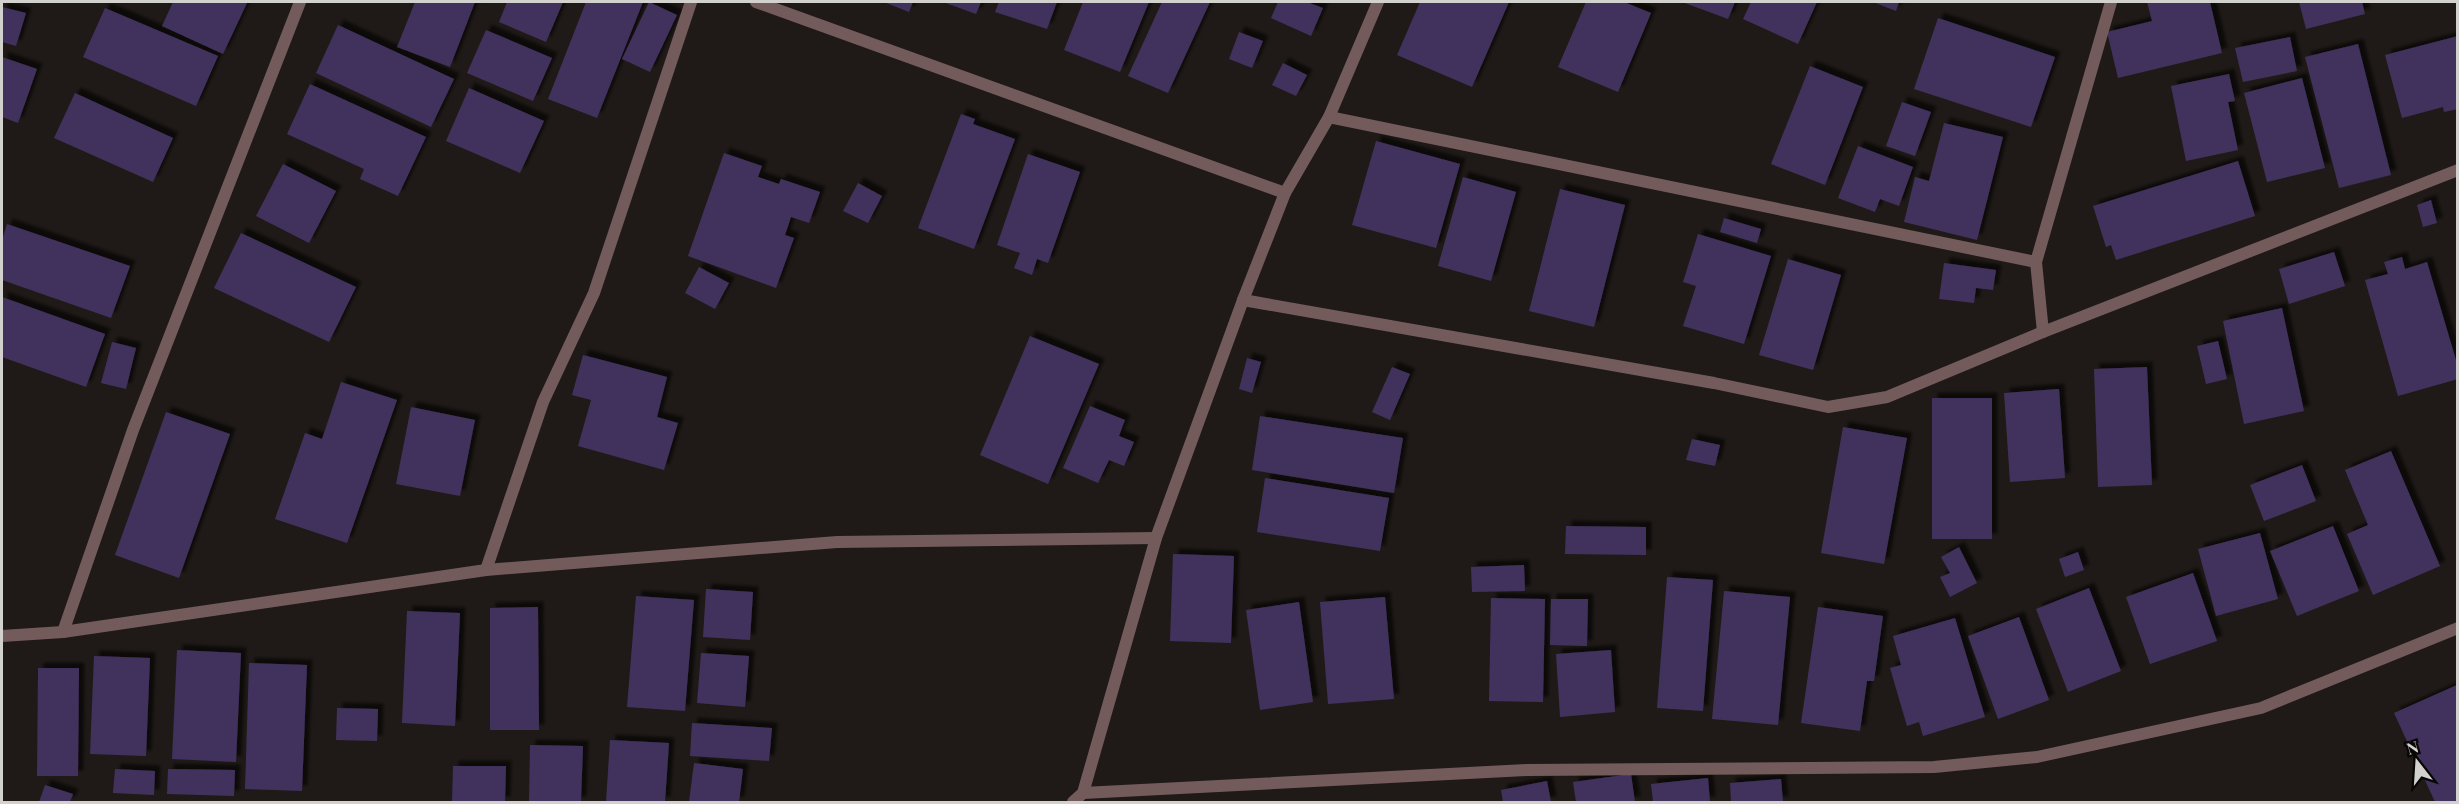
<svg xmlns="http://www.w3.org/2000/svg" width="2459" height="804" viewBox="0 0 2459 804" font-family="'Playfair Display',serif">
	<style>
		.building { fill: #41325b; filter: url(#shadow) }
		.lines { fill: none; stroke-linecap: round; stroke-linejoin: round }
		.street { stroke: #735b5b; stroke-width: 12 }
	</style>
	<defs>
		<filter id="shadow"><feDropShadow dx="5.5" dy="-5.5" stdDeviation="1.5" flood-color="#0009"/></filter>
	</defs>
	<rect width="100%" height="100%" fill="#1f1a17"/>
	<g class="building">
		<path d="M 173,2 L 244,2 L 247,3 L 223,54 L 162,26 Z"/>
		<path d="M 415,2 L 475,2 L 450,67 L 397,47 Z"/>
		<path d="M 507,2 L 563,2 L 546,42 L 499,22 Z"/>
		<path d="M 586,2 L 643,2 L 597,118 L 548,99 Z"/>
		<path d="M 649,2 L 677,15 L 650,72 L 622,59 Z"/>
		<path d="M 884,2 L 913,2 L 909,12 Z"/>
		<path d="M 943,2 L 981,2 L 976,14 Z"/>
		<path d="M 999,2 L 1057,2 L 1047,29 L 995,12 Z"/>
		<path d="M 1083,2 L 1149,2 L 1120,72 L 1064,50 Z"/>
		<path d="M 1162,2 L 1210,2 L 1168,93 L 1128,76 Z"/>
		<path d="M 1278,2 L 1307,2 L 1323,8 L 1311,36 L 1271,18 Z"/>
		<path d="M 1420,2 L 1509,2 L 1472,87 L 1397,55 Z"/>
		<path d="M 1586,2 L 1624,2 L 1651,13 L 1618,92 L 1558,67 Z"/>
		<path d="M 1682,2 L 1735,2 L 1728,19 Z"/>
		<path d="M 1751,2 L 1817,2 L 1798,44 L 1743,19 Z"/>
		<path d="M 1873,2 L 1899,2 L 1896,11 Z"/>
		<path d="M 2147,2 L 2210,2 L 2222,53 L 2118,78 L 2107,32 L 2152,21 Z"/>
		<path d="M 2299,2 L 2362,2 L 2365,14 L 2306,29 Z"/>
		<path d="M 2,7 L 26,13 L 16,46 L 2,42 Z"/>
		<path d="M 105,8 L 218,56 L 196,106 L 83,57 Z"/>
		<path d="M 1938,18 L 2055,57 L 2031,127 L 1914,89 Z"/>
		<path d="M 338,25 L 454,79 L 431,127 L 316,73 Z"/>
		<path d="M 486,30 L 552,58 L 533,101 L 467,73 Z"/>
		<path d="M 1239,32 L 1263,41 L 1252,68 L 1229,59 Z"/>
		<path d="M 2458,36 L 2458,109 L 2444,112 L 2443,107 L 2402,118 L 2385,55 Z"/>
		<path d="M 2290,37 L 2297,71 L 2243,82 L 2235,48 Z"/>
		<path d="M 2358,44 L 2391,175 L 2339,188 L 2305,57 Z"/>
		<path d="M 2,57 L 37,69 L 18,123 L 2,117 Z"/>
		<path d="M 1283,63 L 1307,75 L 1296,96 L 1272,85 Z"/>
		<path d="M 1810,66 L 1863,87 L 1825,185 L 1771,164 Z"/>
		<path d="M 2229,74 L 2235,101 L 2228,102 L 2238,150 L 2186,161 L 2171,86 Z"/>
		<path d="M 2302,78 L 2325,168 L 2267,182 L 2244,93 Z"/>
		<path d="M 310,84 L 426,137 L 398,196 L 360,179 L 364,169 L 287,134 Z"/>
		<path d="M 469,88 L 544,121 L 520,173 L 446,141 Z"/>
		<path d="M 75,93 L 173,138 L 153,182 L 54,138 Z"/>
		<path d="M 1902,102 L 1931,112 L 1915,156 L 1886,146 Z"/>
		<path d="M 961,114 L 975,119 L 973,124 L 1015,139 L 974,249 L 918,228 Z"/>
		<path d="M 1944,123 L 2003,137 L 1977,240 L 1904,222 L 1915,177 L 1929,181 Z"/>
		<path d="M 1376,141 L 1460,164 L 1436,248 L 1352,225 Z"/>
		<path d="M 1858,146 L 1913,167 L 1899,206 L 1880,199 L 1875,212 L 1838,198 Z"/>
		<path d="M 724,153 L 762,166 L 758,177 L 779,184 L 781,179 L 820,192 L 809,223 L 791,217 L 785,235 L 794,238 L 776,288 L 688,256 Z"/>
		<path d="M 1028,154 L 1080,172 L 1048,263 L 1037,259 L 1032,275 L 1014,268 L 1020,253 L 997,245 Z"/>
		<path d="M 2238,161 L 2255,216 L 2116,260 L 2111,245 L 2106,247 L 2093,206 Z"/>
		<path d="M 283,164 L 336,191 L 309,243 L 256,216 Z"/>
		<path d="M 1463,177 L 1516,192 L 1491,281 L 1438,266 Z"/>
		<path d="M 858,183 L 882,196 L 868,223 L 843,211 Z"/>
		<path d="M 1560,189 L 1625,205 L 1594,327 L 1529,311 Z"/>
		<path d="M 2431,200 L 2437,223 L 2423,227 L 2417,205 Z"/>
		<path d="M 1724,218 L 1761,229 L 1757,243 L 1720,232 Z"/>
		<path d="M 7,224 L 130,266 L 111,318 L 2,280 L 2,240 Z"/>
		<path d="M 241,233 L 356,287 L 329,342 L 214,288 Z"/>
		<path d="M 1698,234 L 1771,256 L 1744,344 L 1683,326 L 1696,286 L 1683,282 Z"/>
		<path d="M 2334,252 L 2345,286 L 2289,304 L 2279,269 Z"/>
		<path d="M 2402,257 L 2405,269 L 2427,262 L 2458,367 L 2458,379 L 2398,396 L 2365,280 L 2388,274 L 2384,262 Z"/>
		<path d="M 1788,259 L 1841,275 L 1813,370 L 1759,355 Z"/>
		<path d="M 1944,263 L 1996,270 L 1993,290 L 1976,288 L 1974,303 L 1939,299 Z"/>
		<path d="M 699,267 L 729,283 L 715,309 L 685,293 Z"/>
		<path d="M 2,297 L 105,334 L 86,387 L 2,357 Z"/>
		<path d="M 2282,308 L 2304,411 L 2244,424 L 2223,321 Z"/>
		<path d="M 1030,336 L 1099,364 L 1048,484 L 980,455 Z"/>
		<path d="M 2218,341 L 2227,379 L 2206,384 L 2197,346 Z"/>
		<path d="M 112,342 L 136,348 L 126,389 L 101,383 Z"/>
		<path d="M 583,355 L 667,377 L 657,417 L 678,423 L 664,470 L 578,446 L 591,400 L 572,395 Z"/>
		<path d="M 1247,358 L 1261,362 L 1252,393 L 1239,389 Z"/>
		<path d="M 1392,367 L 1410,374 L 1390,420 L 1372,412 Z"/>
		<path d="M 2147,367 L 2152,485 L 2098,487 L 2094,369 Z"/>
		<path d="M 341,382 L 397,400 L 347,543 L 275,519 L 305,433 L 322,439 Z"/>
		<path d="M 2059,389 L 2065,478 L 2010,482 L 2004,393 Z"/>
		<rect x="1932" y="398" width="60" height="141"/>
		<path d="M 1090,406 L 1125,420 L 1119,436 L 1134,442 L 1124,466 L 1109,460 L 1098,483 L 1063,468 Z"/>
		<path d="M 411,407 L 475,420 L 460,496 L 396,484 Z"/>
		<path d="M 166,412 L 230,434 L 179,578 L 115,555 Z"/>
		<path d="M 1260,416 L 1403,438 L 1394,493 L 1252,470 Z"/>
		<path d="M 1843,427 L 1907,438 L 1884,564 L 1821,553 Z"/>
		<path d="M 1692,439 L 1720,445 L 1715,466 L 1686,460 Z"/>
		<path d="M 2391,451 L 2440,566 L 2373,595 L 2347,534 L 2368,525 L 2345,470 Z"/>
		<path d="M 2302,465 L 2316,501 L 2264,521 L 2250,485 Z"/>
		<path d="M 1265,478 L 1389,498 L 1380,551 L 1257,532 Z"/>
		<path d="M 1566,526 L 1646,527 L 1646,555 L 1565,554 Z"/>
		<path d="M 2333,526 L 2359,591 L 2297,616 L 2270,551 Z"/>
		<path d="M 2260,533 L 2278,599 L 2216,616 L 2198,549 Z"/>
		<path d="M 1959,547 L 1977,583 L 1950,597 L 1940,577 L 1950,573 L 1941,557 Z"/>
		<path d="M 2078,552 L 2084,570 L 2065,577 L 2059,559 Z"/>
		<path d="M 1173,554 L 1234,556 L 1231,643 L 1170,641 Z"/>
		<path d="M 1524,565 L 1525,591 L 1472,592 L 1471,567 Z"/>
		<path d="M 2193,573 L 2217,641 L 2150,664 L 2126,597 Z"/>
		<path d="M 1667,577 L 1713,580 L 1703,711 L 1657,708 Z"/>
		<path d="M 2089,588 L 2121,671 L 2068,692 L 2036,609 Z"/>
		<path d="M 706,589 L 753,592 L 750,640 L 703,637 Z"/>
		<path d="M 1724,591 L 1790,597 L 1778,725 L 1712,719 Z"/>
		<path d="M 636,596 L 694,600 L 685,711 L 627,707 Z"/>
		<path d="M 1385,597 L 1394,699 L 1328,704 L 1320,602 Z"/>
		<path d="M 1491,598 L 1545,599 L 1543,702 L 1489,701 Z"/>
		<path d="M 1551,599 L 1588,599 L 1587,646 L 1550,645 Z"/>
		<path d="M 1299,602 L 1313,702 L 1260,710 L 1246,610 Z"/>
		<path d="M 538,607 L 539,730 L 490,730 L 490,608 Z"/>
		<path d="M 1818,607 L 1883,616 L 1874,681 L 1867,681 L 1860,731 L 1801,723 Z"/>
		<path d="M 407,611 L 460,613 L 455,726 L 402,723 Z"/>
		<path d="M 2019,617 L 2049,700 L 1998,719 L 1968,636 Z"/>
		<path d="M 1955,618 L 1985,717 L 1923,736 L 1919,722 L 1907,726 L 1890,668 L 1901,665 L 1893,636 Z"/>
		<path d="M 177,650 L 241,653 L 236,762 L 172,759 Z"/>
		<path d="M 1611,650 L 1615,712 L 1560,717 L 1556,654 Z"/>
		<path d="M 701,653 L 749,656 L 745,707 L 697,703 Z"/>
		<path d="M 94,656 L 150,658 L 146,756 L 90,754 Z"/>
		<path d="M 249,663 L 307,665 L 302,791 L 245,789 Z"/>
		<path d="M 38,668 L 79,668 L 78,776 L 37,776 Z"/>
		<path d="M 2457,685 L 2458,802 L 2435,802 L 2394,713 Z"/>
		<path d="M 337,708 L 378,709 L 377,741 L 336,740 Z"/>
		<path d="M 692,723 L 772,728 L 769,761 L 690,756 Z"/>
		<path d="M 610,740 L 669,743 L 665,802 L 606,802 Z"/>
		<path d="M 530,745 L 583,746 L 581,802 L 529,802 Z"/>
		<path d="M 694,763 L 743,769 L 739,802 L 689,802 Z"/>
		<path d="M 453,766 L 506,766 L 505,802 L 452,802 Z"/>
		<path d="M 115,769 L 155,771 L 154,795 L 113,793 Z"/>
		<path d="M 168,769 L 235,770 L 234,796 L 167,794 Z"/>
		<path d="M 1631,774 L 1635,802 L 1576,802 L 1573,782 Z"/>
		<path d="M 1708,778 L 1710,802 L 1653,802 L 1651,784 Z"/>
		<path d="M 1781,779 L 1783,802 L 1731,802 L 1730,783 Z"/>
		<path d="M 1547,781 L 1551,802 L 1503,802 L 1501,790 Z"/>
		<path d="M 45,785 L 73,794 L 70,802 L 39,802 Z"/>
	</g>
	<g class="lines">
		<g class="street">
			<path d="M 756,2 L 1285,193"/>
			<path d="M 1329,117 L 2036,262"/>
			<path d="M 1243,300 L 1714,383 L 1828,407 L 1887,397 L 2043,332 L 2458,170"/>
			<path d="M 2043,332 L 2036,262 L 2111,2"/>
			<path d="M 486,570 L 543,402 L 594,293 L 691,2"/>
			<path d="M 63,632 L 133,430 L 300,2"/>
			<path d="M 2,636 L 63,632 L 486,570 L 837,542 L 1156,538"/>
			<path d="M 1083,793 L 1527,770 L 1934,767 L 2037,757 L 2261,708 L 2458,628"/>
			<path d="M 1073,802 L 1083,793 L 1156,538 L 1243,300 L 1285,193 L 1329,117 L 1378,2"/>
		</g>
	</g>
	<rect width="2459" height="804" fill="none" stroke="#d3d1ce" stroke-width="6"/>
	<g transform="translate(2417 762) rotate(343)" stroke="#070605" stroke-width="4.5" paint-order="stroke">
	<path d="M0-4.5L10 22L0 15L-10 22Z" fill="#d3d1ce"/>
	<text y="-9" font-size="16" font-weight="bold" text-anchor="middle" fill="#d3d1ce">N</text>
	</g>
</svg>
